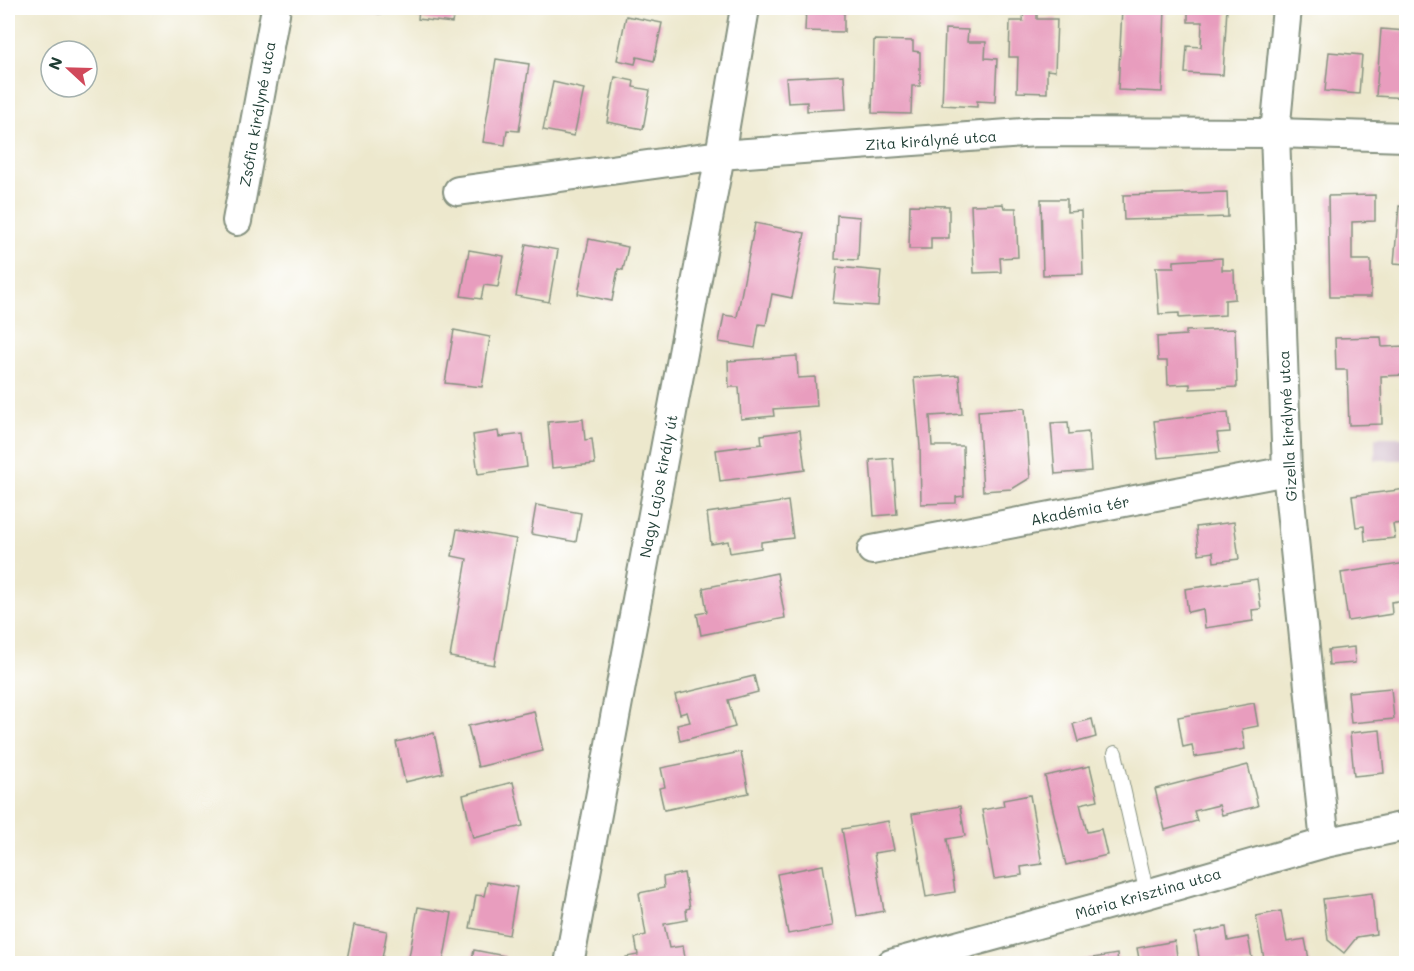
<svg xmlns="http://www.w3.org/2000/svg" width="1414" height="971" viewBox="0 0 1414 971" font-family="Mali,sans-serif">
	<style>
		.industrial { fill: #d1bdcb }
		.building { fill: #e89dbe }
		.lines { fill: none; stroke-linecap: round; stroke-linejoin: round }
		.lane-casing { stroke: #869280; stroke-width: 16 }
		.street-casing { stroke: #869280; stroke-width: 32 }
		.lane { stroke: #fff; stroke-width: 14 }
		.street { stroke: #fff; stroke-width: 28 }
		.labels { text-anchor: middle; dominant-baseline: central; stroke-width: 4.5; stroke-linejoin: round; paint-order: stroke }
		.street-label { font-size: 15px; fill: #1f3d34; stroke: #fff }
	</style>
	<rect width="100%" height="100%" fill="#fff"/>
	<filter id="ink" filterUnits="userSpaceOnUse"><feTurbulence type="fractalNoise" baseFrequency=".0167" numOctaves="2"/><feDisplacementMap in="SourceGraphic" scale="12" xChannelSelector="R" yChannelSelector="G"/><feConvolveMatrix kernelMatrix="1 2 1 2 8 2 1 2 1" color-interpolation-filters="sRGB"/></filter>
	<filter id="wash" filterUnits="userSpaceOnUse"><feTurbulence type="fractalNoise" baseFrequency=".008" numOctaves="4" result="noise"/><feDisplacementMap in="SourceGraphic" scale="24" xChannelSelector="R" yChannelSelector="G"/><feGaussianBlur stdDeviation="1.35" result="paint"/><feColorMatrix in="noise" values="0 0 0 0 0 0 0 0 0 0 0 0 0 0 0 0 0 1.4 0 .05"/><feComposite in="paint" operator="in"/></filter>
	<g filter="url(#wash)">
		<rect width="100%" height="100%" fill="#ede8cd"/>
		<rect class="industrial" x="1375" y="437" width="31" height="23"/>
		<g id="blocks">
			<g class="building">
				<path d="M 347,8 L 381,8 L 380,14 Z"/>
				<path d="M 419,8 L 455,8 L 452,23 L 418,19 Z"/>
				<path d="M 806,8 L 844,8 L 844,32 L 805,31 Z"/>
				<path d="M 1024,8 L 1037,8 L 1037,19 L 1057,19 L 1055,71 L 1047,70 L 1047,93 L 1017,92 L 1018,57 L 1009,57 L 1010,21 L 1023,21 Z"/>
				<path d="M 1122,8 L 1165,8 L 1162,92 L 1118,90 Z"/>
				<path d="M 1188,8 L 1227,8 L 1223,75 L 1185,73 L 1187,46 L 1201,47 L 1202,22 L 1188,22 Z"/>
				<path d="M 626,16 L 662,23 L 654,61 L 637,57 L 635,64 L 617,60 Z"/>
				<path d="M 945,29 L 968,30 L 967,42 L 986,42 L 985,58 L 997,59 L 995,102 L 977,101 L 977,107 L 942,105 Z"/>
				<path d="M 1381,29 L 1406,31 L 1406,98 L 1376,96 Z"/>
				<path d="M 874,40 L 913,41 L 913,51 L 920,52 L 920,86 L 912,86 L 911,114 L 872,113 Z"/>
				<path d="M 1329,52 L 1362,55 L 1359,94 L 1325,91 Z"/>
				<path d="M 496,59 L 529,64 L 519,131 L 507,130 L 505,145 L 483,142 Z"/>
				<path d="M 844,75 L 846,109 L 807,111 L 807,102 L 788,103 L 786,78 Z"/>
				<path d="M 615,77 L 634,81 L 633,87 L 650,90 L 643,129 L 607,122 Z"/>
				<path d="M 553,82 L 584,89 L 574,136 L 543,130 Z"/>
				<path d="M 1227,192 L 1228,217 L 1124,220 L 1123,195 Z"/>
				<path d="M 1375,195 L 1375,221 L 1352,222 L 1352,260 L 1371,260 L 1371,297 L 1330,297 L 1328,196 Z"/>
				<path d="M 1041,199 L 1067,199 L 1067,212 L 1081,211 L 1083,274 L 1043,275 Z"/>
				<path d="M 1003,204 L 1004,208 L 1016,208 L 1018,257 L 1000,258 L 1001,272 L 974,273 L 971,205 Z"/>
				<path d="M 910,205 L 949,206 L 949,238 L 931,238 L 931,249 L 909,249 Z"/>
				<path d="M 1399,206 L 1406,207 L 1406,264 L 1394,263 Z"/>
				<path d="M 837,215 L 860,217 L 858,260 L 835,259 Z"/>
				<path d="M 755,223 L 805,233 L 792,298 L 772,294 L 766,325 L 759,324 L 755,348 L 719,342 L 724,315 L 737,317 Z"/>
				<path d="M 589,239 L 628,247 L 623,270 L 618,269 L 612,301 L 578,294 Z"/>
				<path d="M 526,244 L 558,250 L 549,302 L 516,296 Z"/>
				<path d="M 469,250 L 504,256 L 498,287 L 484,285 L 481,299 L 461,296 Z"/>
				<path d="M 1222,258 L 1222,270 L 1234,270 L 1235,299 L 1225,300 L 1225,315 L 1179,318 L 1179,313 L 1159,314 L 1156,267 L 1174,267 L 1174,261 Z"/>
				<path d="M 837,267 L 881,271 L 878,306 L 833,303 Z"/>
				<path d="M 1235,329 L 1237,387 L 1190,389 L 1190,384 L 1168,385 L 1167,361 L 1158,361 L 1157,337 L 1186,335 L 1186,331 Z"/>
				<path d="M 454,330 L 490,337 L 482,387 L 445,383 Z"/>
				<path d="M 1381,337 L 1382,347 L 1406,346 L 1406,375 L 1381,376 L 1382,424 L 1349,425 L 1347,370 L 1336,370 L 1335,338 Z"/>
				<path d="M 797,356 L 798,378 L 815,377 L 817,406 L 773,409 L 774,416 L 741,419 L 739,387 L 729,387 L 728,361 Z"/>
				<path d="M 959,375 L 962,414 L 930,416 L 932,446 L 963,446 L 964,496 L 956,497 L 956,503 L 921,504 L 920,447 L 914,378 Z"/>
				<path d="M 1025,408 L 1030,478 L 1012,489 L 983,491 L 978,411 Z"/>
				<path d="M 1228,412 L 1230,432 L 1217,433 L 1220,452 L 1158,458 L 1154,421 Z"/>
				<path d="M 583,419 L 585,440 L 592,439 L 595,464 L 552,468 L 548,422 Z"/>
				<path d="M 1068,422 L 1069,434 L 1088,432 L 1091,471 L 1055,474 L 1051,423 Z"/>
				<path d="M 800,430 L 805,470 L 720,481 L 716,450 L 762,444 L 761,435 Z"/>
				<path d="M 498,431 L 499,437 L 523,434 L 527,467 L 478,474 L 473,435 Z"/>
				<path d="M 893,458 L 897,514 L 874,516 L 870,460 Z"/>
				<path d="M 1406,489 L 1406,523 L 1393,524 L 1395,538 L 1365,541 L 1364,526 L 1356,527 L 1352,496 Z"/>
				<path d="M 788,501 L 793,538 L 761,542 L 761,548 L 730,553 L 728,541 L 711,544 L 707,513 Z"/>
				<path d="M 536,505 L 581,513 L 576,542 L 531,534 Z"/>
				<path d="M 1234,522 L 1239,559 L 1214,562 L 1213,552 L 1199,554 L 1196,527 Z"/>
				<path d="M 457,529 L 516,539 L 494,665 L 450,657 L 467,559 L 452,556 Z"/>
				<path d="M 1406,563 L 1406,600 L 1391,602 L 1392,614 L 1348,621 L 1341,573 Z"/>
				<path d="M 777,573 L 785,618 L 701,635 L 697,614 L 707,612 L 703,588 Z"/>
				<path d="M 1257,579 L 1261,609 L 1252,610 L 1253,621 L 1205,628 L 1203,609 L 1188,612 L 1185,589 Z"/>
				<path d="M 1354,647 L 1355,663 L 1329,665 L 1328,650 Z"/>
				<path d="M 754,676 L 758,692 L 728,700 L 735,727 L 680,741 L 677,725 L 690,722 L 687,712 L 680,714 L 675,695 Z"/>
				<path d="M 1391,688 L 1394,719 L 1351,723 L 1348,692 Z"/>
				<path d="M 1254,703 L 1258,726 L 1242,729 L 1245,749 L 1194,757 L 1192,745 L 1183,747 L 1178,717 Z"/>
				<path d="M 534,711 L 543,751 L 478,767 L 468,726 Z"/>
				<path d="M 1092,719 L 1096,737 L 1078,742 L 1073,724 Z"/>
				<path d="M 1380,730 L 1384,773 L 1354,776 L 1350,733 Z"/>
				<path d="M 434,733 L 443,773 L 405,782 L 396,742 Z"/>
				<path d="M 741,752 L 749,793 L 664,810 L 659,788 L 665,787 L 661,768 Z"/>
				<path d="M 1248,765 L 1258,806 L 1222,815 L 1219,805 L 1194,811 L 1197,821 L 1165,830 L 1155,789 Z"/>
				<path d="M 1090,766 L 1098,800 L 1080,804 L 1087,832 L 1101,829 L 1107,855 L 1066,865 L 1045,776 Z"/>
				<path d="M 513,782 L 523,826 L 473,838 L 463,795 Z"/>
				<path d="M 1030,795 L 1042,864 L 1021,867 L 1022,875 L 994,879 L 982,810 L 1004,806 L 1003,800 Z"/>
				<path d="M 960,806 L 965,836 L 947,839 L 955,892 L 926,897 L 912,814 Z"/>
				<path d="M 888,821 L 894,850 L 874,853 L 884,911 L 857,916 L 842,829 Z"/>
				<path d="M 823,865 L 833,926 L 788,934 L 777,874 Z"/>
				<path d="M 684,873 L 690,908 L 686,909 L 687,920 L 664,924 L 669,948 L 683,946 L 686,964 L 627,964 L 626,957 L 638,955 L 635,938 L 646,935 L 639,893 L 664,888 L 663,877 Z"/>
				<path d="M 487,882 L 517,887 L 509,935 L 470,928 L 476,895 L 484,896 Z"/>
				<path d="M 1372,893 L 1376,934 L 1357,937 L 1344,953 L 1328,940 L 1323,899 Z"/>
				<path d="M 418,907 L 452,913 L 443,963 L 409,957 Z"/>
				<path d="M 1281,911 L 1287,942 L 1305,939 L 1310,964 L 1265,964 L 1256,916 Z"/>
				<path d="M 354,925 L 387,931 L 381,964 L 346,964 Z"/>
				<path d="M 1226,927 L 1228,941 L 1248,937 L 1253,964 L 1200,964 L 1195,933 Z"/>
				<path d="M 1175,941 L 1178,964 L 1140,964 L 1137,948 Z"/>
				<path d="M 474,950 L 505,956 L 503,964 L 471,964 Z"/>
				<path d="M 1117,954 L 1118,964 L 1081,964 L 1081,960 Z"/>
			</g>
		</g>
	</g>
	<g filter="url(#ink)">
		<use href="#blocks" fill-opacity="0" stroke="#869280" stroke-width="1.5"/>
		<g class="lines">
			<g class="lane-casing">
				<path id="lane" d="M 1115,753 L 1147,894"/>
			</g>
			<g class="street-casing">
				<g id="street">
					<path d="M 1287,8 L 1275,133 L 1287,471 L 1325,843"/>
					<path d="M 458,191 L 720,155 L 1037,132 L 1275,133 L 1406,137"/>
					<path d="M 237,221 L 276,8"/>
					<path d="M 872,550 L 1287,471"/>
					<path d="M 569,964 L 720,155 L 745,8"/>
					<path d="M 891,964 L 1147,894 L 1325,843 L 1406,826"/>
				</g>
			</g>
			<use href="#lane" class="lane"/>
			<use href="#street" class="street"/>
		</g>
	</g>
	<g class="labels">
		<g class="street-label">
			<text transform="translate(257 114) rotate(-80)">Zsófia királyné utca</text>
			<text transform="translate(931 140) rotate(-4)">Zita királyné utca</text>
			<text transform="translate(1287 426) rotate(-93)">Gizella királyné utca</text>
			<text transform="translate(658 486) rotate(-79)">Nagy Lajos király út</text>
			<text transform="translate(1080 510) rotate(-11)">Akadémia tér</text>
			<text transform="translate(1148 893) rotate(-16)">Mária Krisztina utca</text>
		</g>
	</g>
	<rect width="1414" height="971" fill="none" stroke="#fff" stroke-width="30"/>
	<g transform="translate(69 69) rotate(292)"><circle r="28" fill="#ffffff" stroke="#a5b1ae" stroke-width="1.5"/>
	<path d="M0-4.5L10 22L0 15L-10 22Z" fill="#d1495b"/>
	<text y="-9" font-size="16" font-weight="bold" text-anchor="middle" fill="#1f3d34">N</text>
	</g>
</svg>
